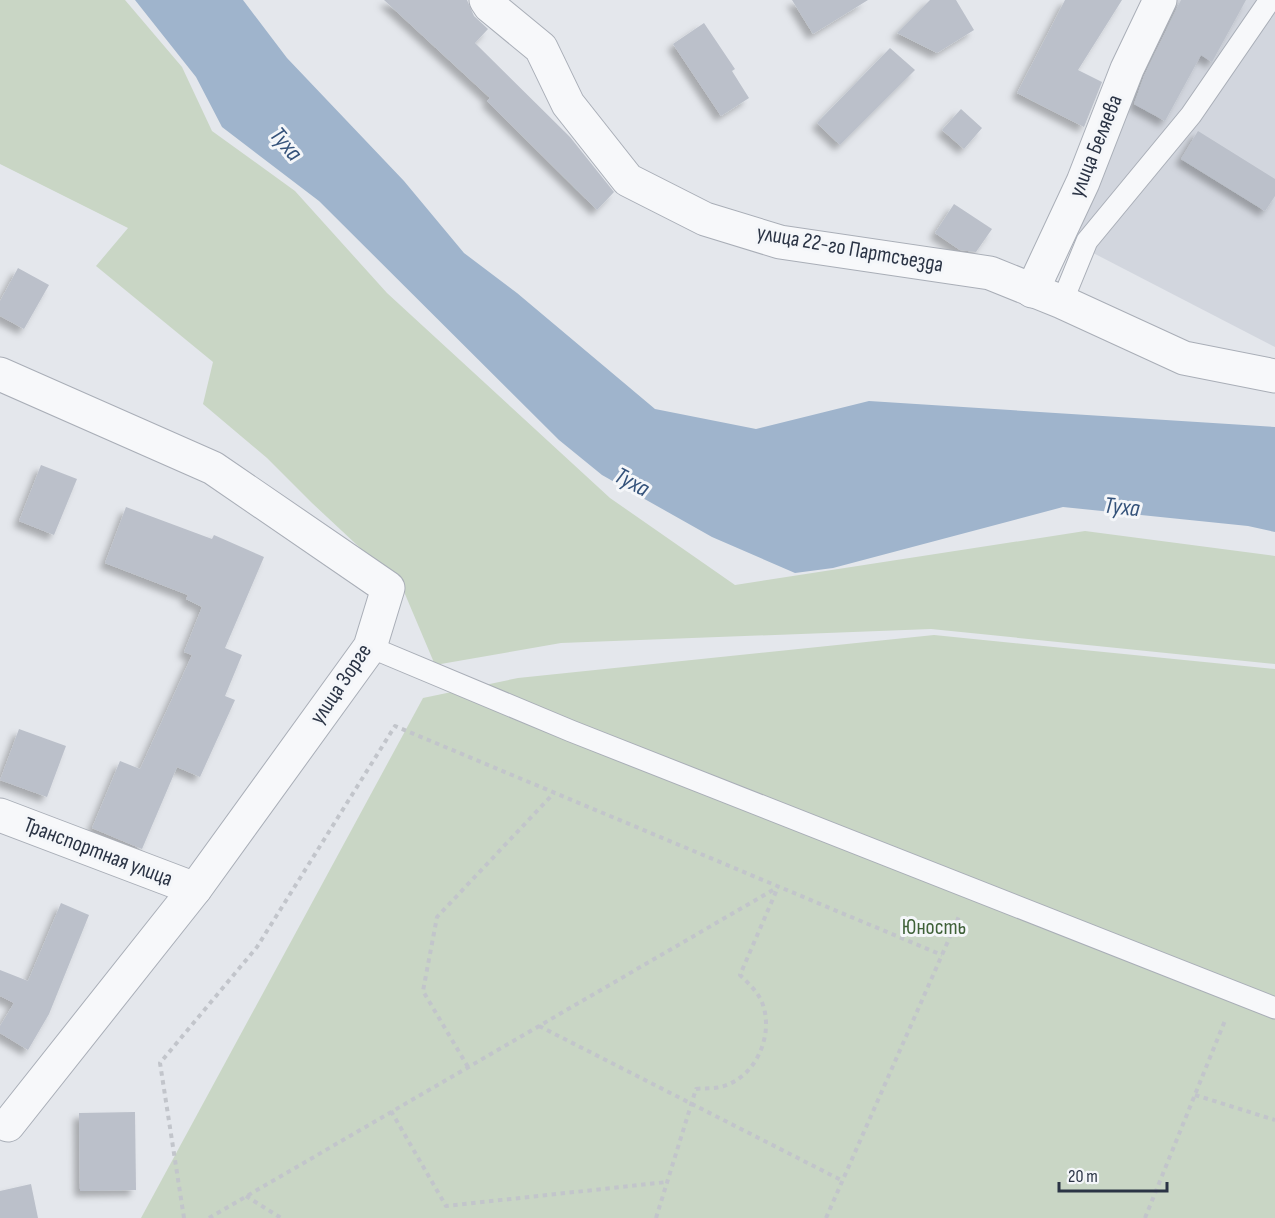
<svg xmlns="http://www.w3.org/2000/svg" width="1275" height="1218" viewBox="0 0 1275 1218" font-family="'Sofia Sans Condensed',sans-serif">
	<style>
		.built { fill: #d2d6de }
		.green { fill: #c9d6c5 }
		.water { fill: #9fb4cc }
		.building { fill: #bbc0ca; filter: url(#shadow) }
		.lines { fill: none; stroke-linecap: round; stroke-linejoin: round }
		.lane-casing { stroke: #a9aeb7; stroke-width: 23 }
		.street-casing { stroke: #a9aeb7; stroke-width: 35 }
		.path { stroke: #c2c5cb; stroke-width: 4; stroke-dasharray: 4.5 4.5; stroke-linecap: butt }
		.lane { stroke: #f7f8fa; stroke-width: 21 }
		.street { stroke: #f7f8fa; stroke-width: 33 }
		.labels { text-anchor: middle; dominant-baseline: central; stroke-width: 6; stroke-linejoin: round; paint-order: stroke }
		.street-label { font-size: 22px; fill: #2b3445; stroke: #f4f6f9 }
		.park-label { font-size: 22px; fill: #3f6138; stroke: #f4f6f9 }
		.water-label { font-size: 24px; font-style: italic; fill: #34527a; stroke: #f4f6f9 }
	</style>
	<defs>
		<filter id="shadow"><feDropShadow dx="-5.5" dy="5.5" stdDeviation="3" flood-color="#0004"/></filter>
	</defs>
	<rect width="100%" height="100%" fill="#e4e7ec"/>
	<path class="built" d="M 1174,0 L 1275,0 L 1275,347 L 1070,241 Z"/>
	<g class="green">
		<path d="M 0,0 L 125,0 L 182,67 L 212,131 L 295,191 L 387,293 L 610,498 L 735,585 L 1085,531 L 1275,556 L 1275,664 L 931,629 L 561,643 L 435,665 L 402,587 L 312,503 L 267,458 L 203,404 L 213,362 L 96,266 L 128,228 L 0,164 Z"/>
		<path d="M 934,635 L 1275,669 L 1275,1218 L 141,1218 L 423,698 L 518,678 Z"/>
	</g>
	<path class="water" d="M 135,0 L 243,0 L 287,58 L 404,181 L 464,253 L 517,293 L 655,409 L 756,429 L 869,401 L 1275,427 L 1275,532 L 1248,526 L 1063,507 L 833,568 L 795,573 L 712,537 L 602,475 L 559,440 L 319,201 L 222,127 L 196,77 Z"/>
	<g class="building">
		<path d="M 384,0 L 467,0 L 474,16 L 488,29 L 475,43 L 570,137 L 614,192 L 597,210 L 487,101 L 490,98 Z"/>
		<path d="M 792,0 L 868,0 L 813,34 Z"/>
		<path d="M 930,0 L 956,0 L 974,30 L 937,53 L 897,33 Z"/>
		<path d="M 1065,0 L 1122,0 L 1078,70 L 1102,82 L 1084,127 L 1017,93 Z"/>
		<path d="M 1181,0 L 1246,0 L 1212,62 L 1201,55 L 1165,121 L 1134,104 L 1144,76 Z"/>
		<path d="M 704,23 L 735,69 L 732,71 L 749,98 L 721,116 L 673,44 Z"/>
		<path d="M 890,48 L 915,70 L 840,145 L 817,123 Z"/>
		<path d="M 961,109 L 982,128 L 964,149 L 942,130 Z"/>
		<path d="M 1198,131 L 1275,179 L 1275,196 L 1265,211 L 1181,159 Z"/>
		<path d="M 954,204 L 992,229 L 976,252 L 960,250 L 935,233 Z"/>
		<path d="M 18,268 L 49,285 L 24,329 L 0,316 L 0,301 Z"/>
		<path d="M 41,465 L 77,479 L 54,535 L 19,521 Z"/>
		<path d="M 126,507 L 212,539 L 214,535 L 264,557 L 225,648 L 242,655 L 225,696 L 235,700 L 200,777 L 177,767 L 142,849 L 92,828 L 120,761 L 140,769 L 192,655 L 184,652 L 202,607 L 186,599 L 188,595 L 105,563 Z"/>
		<path d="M 19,729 L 66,746 L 47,797 L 0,780 Z"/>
		<path d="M 61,903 L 89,915 L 49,1014 L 28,1050 L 0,1033 L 0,1026 L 14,1003 L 0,996 L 0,970 L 28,981 Z"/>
		<path d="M 135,1112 L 136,1190 L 80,1191 L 79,1113 Z"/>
		<path d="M 31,1184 L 38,1218 L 0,1218 L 0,1191 Z"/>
	</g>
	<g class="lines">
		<g class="lane-casing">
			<g id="lane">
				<path d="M 1062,302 L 1087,241 L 1191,115 L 1270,0"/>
				<path d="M 370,647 L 571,731 L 1275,1008"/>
			</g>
		</g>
		<g class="street-casing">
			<g id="street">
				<path d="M 486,0 L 490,6 L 541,48 L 568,104 L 628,180 L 705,219 L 780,242 L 990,273 L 1062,302 L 1184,358 L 1275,376"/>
				<path d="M 1032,291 L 1083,182 L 1127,69 L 1160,0"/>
				<path d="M 0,374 L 213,468 L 388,588 L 370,647 L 195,889 L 8,1125"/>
				<path d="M 0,815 L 195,889"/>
			</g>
		</g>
		<g class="path">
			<path d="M 539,1026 L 843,1181"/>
			<path d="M 468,1067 L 423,991 L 437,917 L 554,793"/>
			<path d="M 1195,1095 L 1275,1120"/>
			<path d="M 391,1111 L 446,1206 L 667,1182"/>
			<path d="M 246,1196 L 281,1218"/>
			<path d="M 184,1218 L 160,1063 L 257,947 L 395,726 L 942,955"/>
			<path d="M 209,1218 L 778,887"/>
			<path d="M 656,1218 L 696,1089 C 704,1088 712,1089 720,1087 C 756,1079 776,1033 761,1000 C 756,990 748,983 740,975 L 778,887"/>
			<path d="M 826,1218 L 960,914"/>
			<path d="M 1145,1218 L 1226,1018"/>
		</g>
		<use href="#lane" class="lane"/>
		<use href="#street" class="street"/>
	</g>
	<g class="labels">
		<g class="street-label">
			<text transform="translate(1096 146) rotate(-68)">улица Беляева</text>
			<text transform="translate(850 249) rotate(10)">улица 22-го Партсъезда</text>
			<text transform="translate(341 684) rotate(-56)">улица Зорге</text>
			<text transform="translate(98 852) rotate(21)">Транспортная улица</text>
		</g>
		<g class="park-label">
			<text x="934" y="927">Юность</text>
		</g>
		<g class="water-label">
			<text transform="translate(286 144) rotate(49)">Туха</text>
			<text transform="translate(632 482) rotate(28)">Туха</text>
			<text transform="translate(1122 507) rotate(6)">Туха</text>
		</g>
	</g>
	<path d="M1059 1182v9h108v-9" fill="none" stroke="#2b3445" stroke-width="3"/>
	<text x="1068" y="1182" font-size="18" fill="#2b3445" stroke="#f4f6f9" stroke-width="4.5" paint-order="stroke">20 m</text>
</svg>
